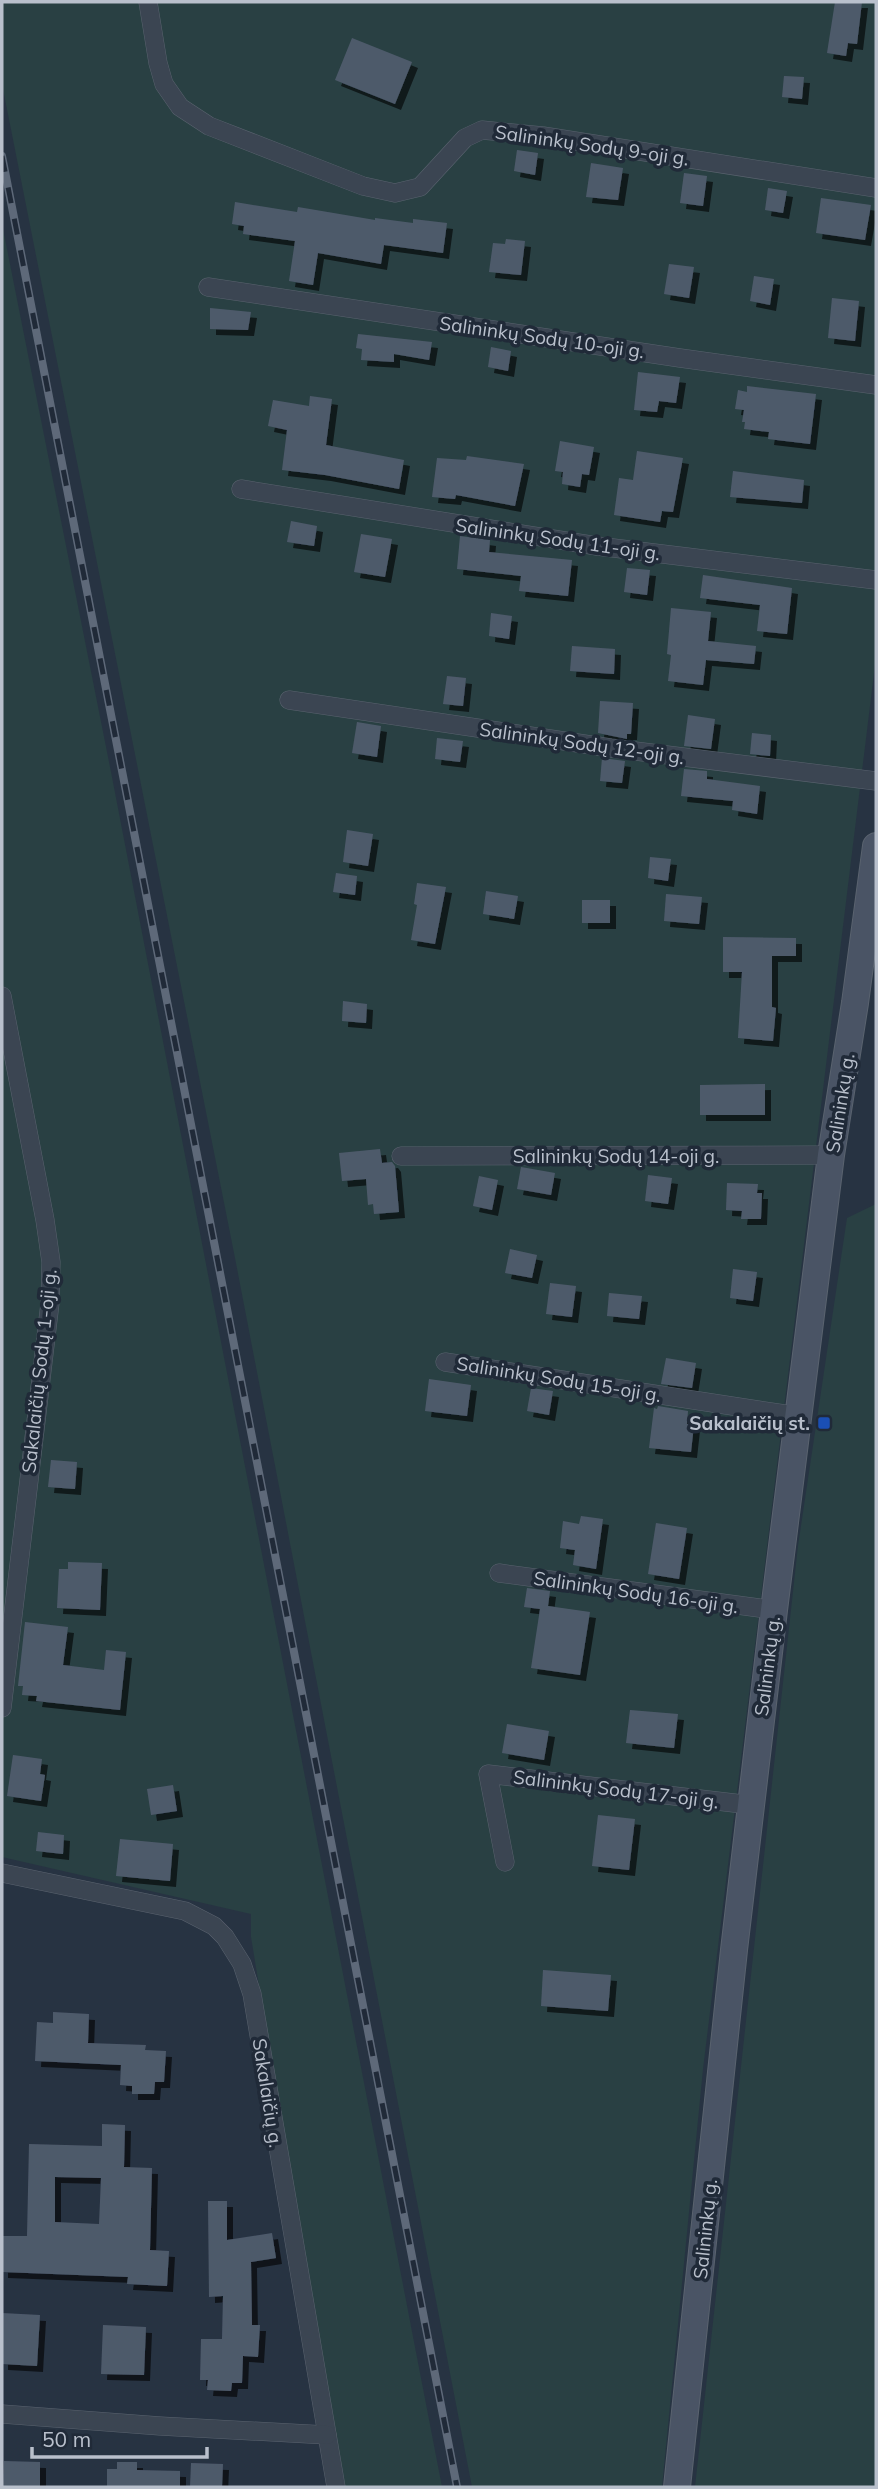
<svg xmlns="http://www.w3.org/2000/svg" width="878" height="2489" viewBox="0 0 878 2489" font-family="Mulish,sans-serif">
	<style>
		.green { fill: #294043 }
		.building { fill: #4e5a6b; fill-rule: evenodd; filter: url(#shadow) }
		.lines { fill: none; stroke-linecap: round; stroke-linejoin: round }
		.street-casing { stroke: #5a636f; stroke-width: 19 }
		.secondary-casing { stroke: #5a636f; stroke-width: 28 }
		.street { stroke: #3b4552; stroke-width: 18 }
		.secondary { stroke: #4a5465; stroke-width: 26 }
		.rail-casing { stroke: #5e6979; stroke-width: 8 }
		.rail { stroke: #202a38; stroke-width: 5; stroke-dasharray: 16; stroke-linecap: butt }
		.transit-dot { fill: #1a4fb4; stroke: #202a38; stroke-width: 2.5 }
		.labels { text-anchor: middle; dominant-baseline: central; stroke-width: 7; stroke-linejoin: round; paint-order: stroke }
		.street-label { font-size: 19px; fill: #b9c0cc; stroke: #202a38 }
		.poi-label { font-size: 19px; font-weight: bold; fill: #b9c0cc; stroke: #202a38; text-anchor: end }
	</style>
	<defs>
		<filter id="shadow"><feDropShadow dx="6" dy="6" stdDeviation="0" flood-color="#0009"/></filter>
	</defs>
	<rect width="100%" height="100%" fill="#273342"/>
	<g class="green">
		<path d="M 2,2 L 876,2 L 876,657 L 703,2069 L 662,2487 L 472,2487 L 235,1258 L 2,84 Z"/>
		<path d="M 2,224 L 111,772 L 442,2487 L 342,2487 L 251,1937 L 251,1914 L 2,1857 Z"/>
		<path d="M 876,1204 L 876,2487 L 695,2487 L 798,1546 L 847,1218 Z"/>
	</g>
	<g class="building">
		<path d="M 835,2 L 862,2 L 857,44 L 848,43 L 846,56 L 827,53 Z"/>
		<path d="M 352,38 L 412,62 L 395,104 L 335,80 Z"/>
		<path d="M 784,76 L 804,77 L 802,99 L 782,97 Z"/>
		<path d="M 517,150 L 538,153 L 535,175 L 514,171 Z"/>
		<path d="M 591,163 L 623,168 L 618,200 L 586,197 Z"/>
		<path d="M 684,173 L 707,176 L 703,206 L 680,203 Z"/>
		<path d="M 768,188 L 787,191 L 783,213 L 765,210 Z"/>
		<path d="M 821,198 L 871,205 L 865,240 L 816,233 Z"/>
		<path d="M 235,202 L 297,212 L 298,207 L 375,220 L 375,218 L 413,223 L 413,219 L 447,223 L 443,253 L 384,245 L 381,264 L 318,253 L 313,285 L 289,281 L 295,241 L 243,234 L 244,226 L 232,224 Z"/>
		<path d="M 506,239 L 525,241 L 521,275 L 489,272 L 493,243 L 505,244 Z"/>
		<path d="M 669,264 L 694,267 L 689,298 L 664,294 Z"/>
		<path d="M 754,276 L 774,279 L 770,305 L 750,301 Z"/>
		<path d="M 832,298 L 859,301 L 855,341 L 828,338 Z"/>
		<path d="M 210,308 L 251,312 L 248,330 L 210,329 Z"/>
		<path d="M 358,334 L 432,342 L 429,360 L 394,354 L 394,362 L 361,360 L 362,349 L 356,348 Z"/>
		<path d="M 491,347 L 511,351 L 508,371 L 488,367 Z"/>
		<path d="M 638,372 L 680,377 L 676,403 L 659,401 L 657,412 L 634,410 Z"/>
		<path d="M 747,386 L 816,394 L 810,444 L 768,439 L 769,432 L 744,429 L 745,422 L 742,422 L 744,410 L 735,409 L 738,390 L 747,392 Z"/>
		<path d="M 310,396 L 332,399 L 326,445 L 404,460 L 399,489 L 325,475 L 282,470 L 287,430 L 268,426 L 273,400 L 309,406 Z"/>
		<path d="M 560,441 L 594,447 L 589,475 L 582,474 L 580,487 L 562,484 L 563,472 L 555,471 Z"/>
		<path d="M 637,451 L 683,458 L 673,512 L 662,511 L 660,522 L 614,515 L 619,478 L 633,480 Z"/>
		<path d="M 467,456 L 524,464 L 515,506 L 456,495 L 455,499 L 432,497 L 437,458 L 466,460 Z"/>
		<path d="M 733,471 L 804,480 L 802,503 L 730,497 Z"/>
		<path d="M 291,521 L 317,526 L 314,546 L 287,542 Z"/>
		<path d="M 361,534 L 392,539 L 385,577 L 354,572 Z"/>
		<path d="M 460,536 L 490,540 L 489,552 L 572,560 L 568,596 L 519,591 L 521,576 L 457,569 Z"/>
		<path d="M 627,568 L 650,570 L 647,595 L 624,592 Z"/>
		<path d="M 703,575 L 792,588 L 787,634 L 757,631 L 760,605 L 700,598 Z"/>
		<path d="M 671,608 L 711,612 L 708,641 L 756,646 L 754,664 L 706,660 L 703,685 L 668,681 L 671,655 L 667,654 Z"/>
		<path d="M 491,613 L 512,616 L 509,639 L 489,636 Z"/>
		<path d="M 572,646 L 615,649 L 614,674 L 570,671 Z"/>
		<path d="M 447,676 L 466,678 L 463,706 L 443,704 Z"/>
		<path d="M 600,701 L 633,703 L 631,734 L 627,734 L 627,739 L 598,733 Z"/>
		<path d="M 688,715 L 715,719 L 711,749 L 684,746 Z"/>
		<path d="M 357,722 L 381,726 L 377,757 L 352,753 Z"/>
		<path d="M 752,733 L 771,735 L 770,756 L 750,754 Z"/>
		<path d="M 437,738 L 463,741 L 460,762 L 435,759 Z"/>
		<path d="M 602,758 L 625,761 L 622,783 L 600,781 Z"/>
		<path d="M 684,769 L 707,771 L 707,779 L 760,786 L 757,814 L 732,810 L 733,801 L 681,796 Z"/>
		<path d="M 347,830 L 373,834 L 368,866 L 343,862 Z"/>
		<path d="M 650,857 L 671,859 L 668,881 L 648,878 Z"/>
		<path d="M 336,873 L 357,876 L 355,895 L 333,892 Z"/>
		<path d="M 417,883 L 446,887 L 435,944 L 411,940 L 417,905 L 414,904 Z"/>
		<path d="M 486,891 L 518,896 L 514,919 L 483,914 Z"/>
		<path d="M 666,894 L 702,897 L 699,924 L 664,921 Z"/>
		<rect x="582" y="900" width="28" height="23"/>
		<path d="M 723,937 L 796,938 L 796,956 L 772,956 L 772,1007 L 776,1008 L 773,1041 L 738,1038 L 742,972 L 723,972 Z"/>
		<path d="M 343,1001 L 367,1004 L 366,1023 L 342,1021 Z"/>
		<path d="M 765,1084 L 765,1115 L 700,1115 L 700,1085 Z"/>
		<path d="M 380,1149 L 382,1163 L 392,1162 L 395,1166 L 399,1212 L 374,1214 L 373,1204 L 368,1205 L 366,1179 L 342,1181 L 339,1153 Z"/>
		<path d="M 521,1167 L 555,1173 L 551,1195 L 517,1189 Z"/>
		<path d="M 648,1175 L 672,1178 L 668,1204 L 645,1201 Z"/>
		<path d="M 479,1176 L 498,1180 L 492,1210 L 473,1206 Z"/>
		<path d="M 727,1183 L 758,1184 L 757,1193 L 762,1193 L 761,1219 L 741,1219 L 742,1211 L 726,1210 Z"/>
		<path d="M 510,1249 L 537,1255 L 532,1278 L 505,1273 Z"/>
		<path d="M 733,1269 L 757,1272 L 753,1301 L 730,1298 Z"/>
		<path d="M 550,1283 L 576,1286 L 572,1317 L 546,1314 Z"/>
		<path d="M 609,1293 L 642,1296 L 639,1319 L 607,1316 Z"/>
		<path d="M 666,1358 L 696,1363 L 692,1388 L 661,1384 Z"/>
		<path d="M 429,1379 L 471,1385 L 467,1416 L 425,1411 Z"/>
		<path d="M 531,1388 L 553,1391 L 549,1415 L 527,1411 Z"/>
		<path d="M 658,1406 L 688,1411 L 687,1424 L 694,1425 L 691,1452 L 649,1448 L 654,1408 L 657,1409 Z"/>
		<path d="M 51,1460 L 77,1462 L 75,1489 L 48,1487 Z"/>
		<path d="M 581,1516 L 603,1519 L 596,1569 L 573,1565 L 575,1550 L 560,1548 L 563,1521 L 579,1524 Z"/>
		<path d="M 656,1523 L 687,1528 L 679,1579 L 648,1574 Z"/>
		<path d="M 68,1562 L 102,1563 L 100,1610 L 57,1608 L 59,1569 L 68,1569 Z"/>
		<path d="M 527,1588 L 550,1591 L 548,1606 L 590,1612 L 580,1675 L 531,1668 L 540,1609 L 524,1607 Z"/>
		<path d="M 25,1622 L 68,1627 L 63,1665 L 104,1670 L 106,1650 L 126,1652 L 120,1710 L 36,1701 L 37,1696 L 22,1695 L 23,1686 L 18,1686 Z"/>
		<path d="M 630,1710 L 678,1714 L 674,1748 L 626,1743 Z"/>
		<path d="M 507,1724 L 549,1731 L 544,1760 L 502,1753 Z"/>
		<path d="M 13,1755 L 42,1759 L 40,1774 L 45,1775 L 41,1801 L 7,1796 Z"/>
		<path d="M 173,1785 L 177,1811 L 151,1815 L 147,1789 Z"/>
		<path d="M 598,1815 L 635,1819 L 629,1870 L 592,1866 Z"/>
		<path d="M 38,1832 L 64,1835 L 63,1854 L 36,1851 Z"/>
		<path d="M 120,1839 L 173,1844 L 170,1881 L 116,1876 Z"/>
		<path d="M 543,1970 L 611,1975 L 608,2011 L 541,2006 Z"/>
		<path d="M 53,2012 L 89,2014 L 88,2043 L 146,2045 L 145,2050 L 166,2051 L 164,2082 L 155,2082 L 154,2094 L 132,2094 L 132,2086 L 120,2085 L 121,2065 L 35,2061 L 37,2022 L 53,2023 Z"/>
		<path d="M 102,2124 L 125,2125 L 124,2167 L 152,2168 L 150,2250 L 169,2251 L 167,2286 L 127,2284 L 128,2277 L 2,2272 L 2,2236 L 27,2236 L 29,2144 L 102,2146 ZM 55,2177 L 101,2178 L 99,2224 L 55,2222 Z"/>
		<path d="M 208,2201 L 227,2201 L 227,2240 L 272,2233 L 276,2258 L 251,2262 L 252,2325 L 260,2325 L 258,2357 L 243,2356 L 242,2383 L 232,2383 L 231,2391 L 207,2390 L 208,2380 L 200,2380 L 201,2339 L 222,2339 L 223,2296 L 209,2297 Z"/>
		<path d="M 2,2313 L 40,2315 L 37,2366 L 2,2364 Z"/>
		<path d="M 103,2325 L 146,2327 L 144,2375 L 101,2374 Z"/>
		<path d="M 4,2461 L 40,2462 L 40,2487 L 3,2487 Z"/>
		<path d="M 117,2462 L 137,2462 L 137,2470 L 180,2471 L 180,2487 L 107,2487 L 107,2469 L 117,2469 Z"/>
		<path d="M 191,2463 L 223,2464 L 222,2487 L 190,2487 Z"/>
	</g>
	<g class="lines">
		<g class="street-casing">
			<g id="street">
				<path d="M 148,2 L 158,63 L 164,84 L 180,107 L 209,126 L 363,186 L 395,193 L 420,187 L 465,138 L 482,130 L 543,136 L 876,188"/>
				<path d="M 208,287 L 680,358 L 876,385"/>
				<path d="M 241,489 L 597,546 L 876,580"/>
				<path d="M 289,700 L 611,748 L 876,781"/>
				<path d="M 2,996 L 45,1220 L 51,1262 L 50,1303 L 2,1708"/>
				<path d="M 401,1156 L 831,1155"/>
				<path d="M 445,1362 L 798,1416"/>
				<path d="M 499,1573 L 774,1610"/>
				<path d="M 505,1862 L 488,1774 L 751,1805"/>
				<path d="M 2,1873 L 185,1911 L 214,1926 L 225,1937 L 242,1964 L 252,1994 L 336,2487"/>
				<path d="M 2,2414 L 160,2426 L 327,2435"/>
			</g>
		</g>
		<g class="secondary-casing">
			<path id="secondary" d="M 677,2487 L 734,1950 L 774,1610 L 831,1155 L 855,1003 L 876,846"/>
		</g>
		<use href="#street" class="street"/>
		<use href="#secondary" class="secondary"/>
		<g class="rail-casing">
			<path id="rail" d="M 2,156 L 457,2487"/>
		</g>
		<use href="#rail" class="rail"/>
	</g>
	<rect class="transit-dot" x="817" y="1416" width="14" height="14" rx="3.5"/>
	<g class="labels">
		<g class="street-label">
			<text transform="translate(592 145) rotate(8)">Salininkų Sodų 9-oji g.</text>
			<text transform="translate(542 337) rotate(8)">Salininkų Sodų 10-oji g.</text>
			<text transform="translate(558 539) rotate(8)">Salininkų Sodų 11-oji g.</text>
			<text transform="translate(582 743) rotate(8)">Salininkų Sodų 12-oji g.</text>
			<text transform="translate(840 1103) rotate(-81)">Salininkų g.</text>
			<text x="616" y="1156">Salininkų Sodų 14-oji g.</text>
			<text transform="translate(39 1371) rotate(-84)">Sakalaičių Sodų 1-oji g.</text>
			<text transform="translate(559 1379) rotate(9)">Salininkų Sodų 15-oji g.</text>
			<text transform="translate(636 1592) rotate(8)">Salininkų Sodų 16-oji g.</text>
			<text transform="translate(767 1666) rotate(-83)">Salininkų g.</text>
			<text transform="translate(616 1789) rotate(7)">Salininkų Sodų 17-oji g.</text>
			<text transform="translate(268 2093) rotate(81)">Sakalaičių g.</text>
			<text transform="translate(705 2229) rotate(-84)">Salininkų g.</text>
		</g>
		<g class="poi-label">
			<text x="810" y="1423">Sakalaičių st.</text>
		</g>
	</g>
	<rect width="878" height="2489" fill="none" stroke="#b9c0cc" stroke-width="7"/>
	<path d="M32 2447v10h175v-10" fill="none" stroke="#b9c0cc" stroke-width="3.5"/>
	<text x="42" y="2447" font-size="21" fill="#b9c0cc" stroke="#202a38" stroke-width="5" paint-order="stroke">50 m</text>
</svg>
